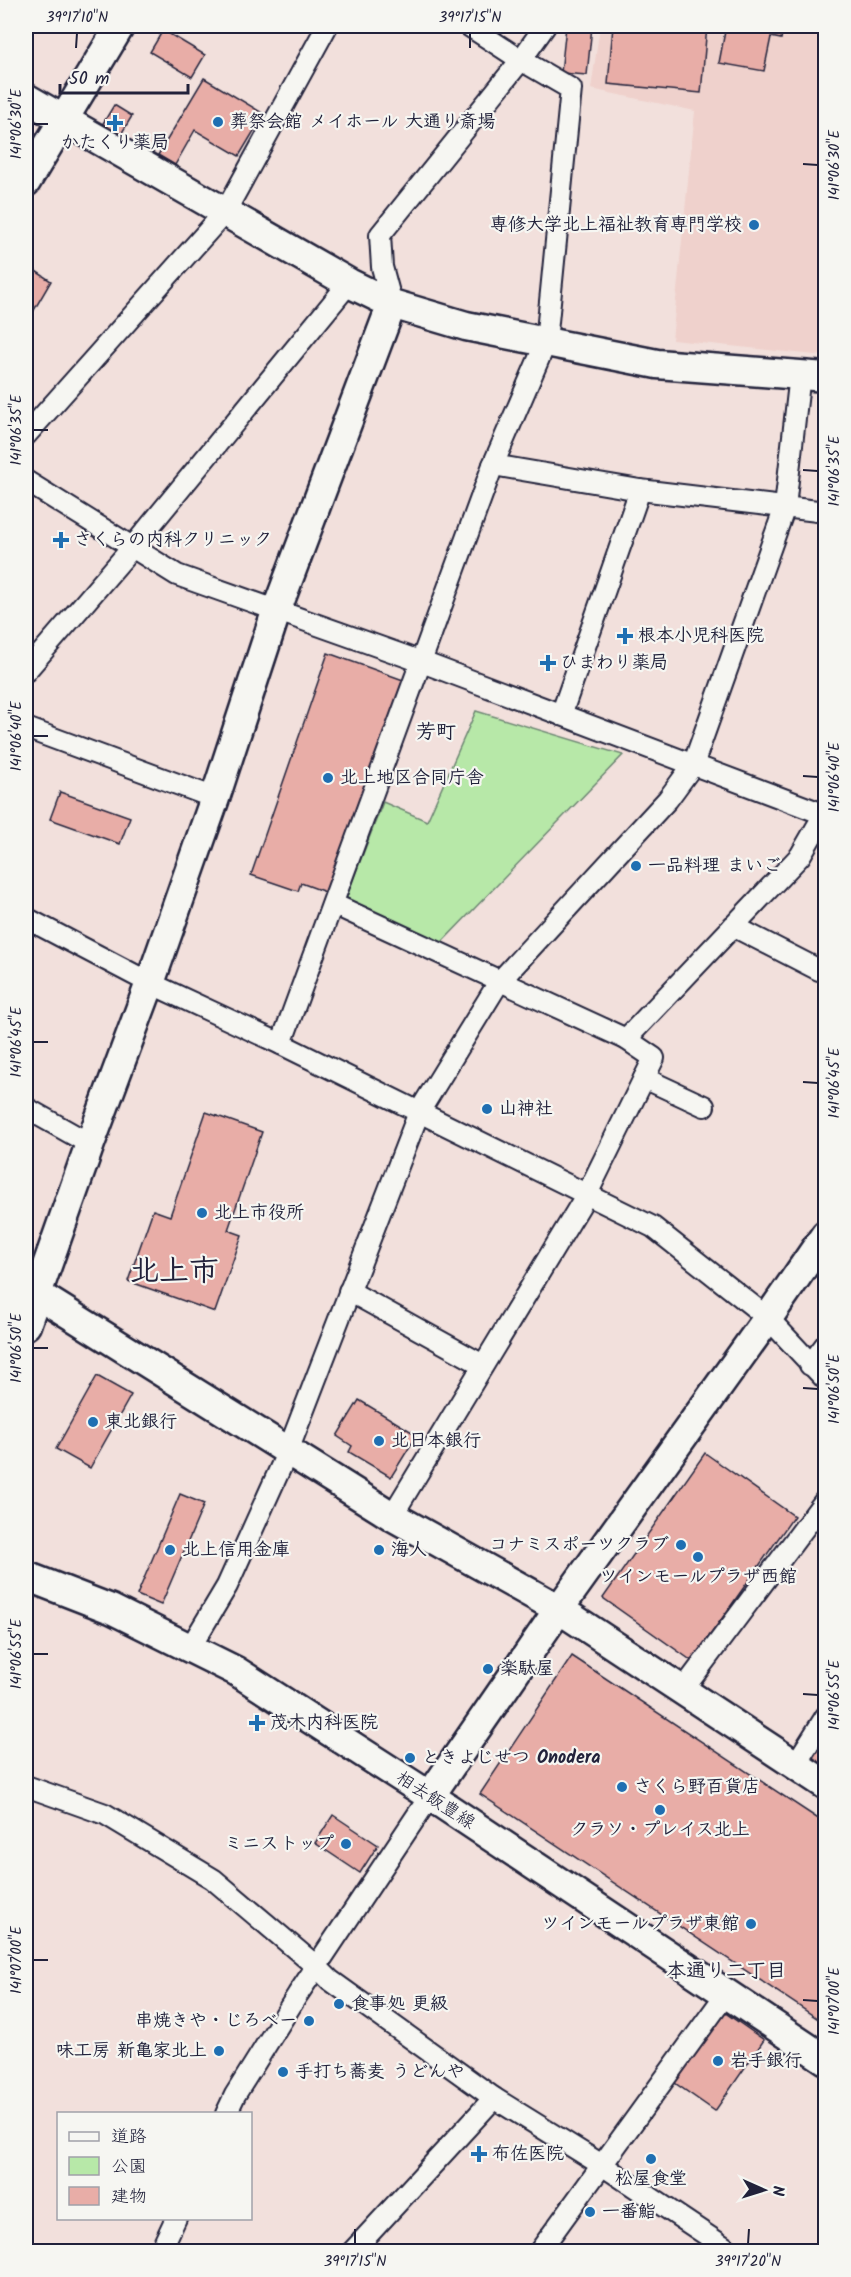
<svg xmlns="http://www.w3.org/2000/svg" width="851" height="2277" viewBox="0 0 851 2277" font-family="Kalam,'Klee One',sans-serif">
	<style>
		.built { fill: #efd1cc }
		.green { fill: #b7e8a8; stroke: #6c8572; stroke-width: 1.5 }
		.building { fill: #e8ada7; stroke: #22223b; stroke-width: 1.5 }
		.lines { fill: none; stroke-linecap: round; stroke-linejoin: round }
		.street-casing { stroke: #22223b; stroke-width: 24 }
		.secondary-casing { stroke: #22223b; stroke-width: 33 }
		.street { stroke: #f6f6f2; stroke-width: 20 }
		.secondary { stroke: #f6f6f2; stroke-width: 28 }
		.ticks { fill: none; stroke: #22223b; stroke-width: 2 }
		.poi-dot { fill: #1f6fb2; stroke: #f6f6f2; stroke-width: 2 }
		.labels { text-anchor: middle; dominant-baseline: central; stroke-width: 4.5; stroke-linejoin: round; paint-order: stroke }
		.poi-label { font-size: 18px; font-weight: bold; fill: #22223b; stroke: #f6f6f2; text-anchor: start }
		.street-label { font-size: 18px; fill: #22223b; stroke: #f6f6f2 }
		.neighbourhood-label { font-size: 20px; font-weight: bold; fill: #22223b; stroke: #f6f6f2 }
		.town-label { font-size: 30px; font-weight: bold; fill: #22223b; stroke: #f6f6f2 }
		.neatline { fill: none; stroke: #22223b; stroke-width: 2 }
		.ticks-label { font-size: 15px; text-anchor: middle; fill: #22223b }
	</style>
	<rect width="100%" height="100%" fill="#f2e0dc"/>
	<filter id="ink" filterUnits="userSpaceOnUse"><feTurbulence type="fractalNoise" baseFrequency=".0167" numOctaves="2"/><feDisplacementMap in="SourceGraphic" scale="12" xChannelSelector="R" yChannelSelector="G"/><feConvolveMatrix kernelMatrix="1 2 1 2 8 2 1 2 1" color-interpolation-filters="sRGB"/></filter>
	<g filter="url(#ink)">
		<path class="built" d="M 600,26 L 825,26 L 825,356 L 672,340 L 695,111 L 591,89 Z"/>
		<path class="green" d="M 476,711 L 623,755 L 441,943 L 346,898 L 383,802 L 427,821 Z"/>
		<g class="building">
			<path d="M 566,26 L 592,26 L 587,75 L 561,73 Z"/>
			<path d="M 613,26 L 707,26 L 701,93 L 608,84 Z"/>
			<path d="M 726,26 L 769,26 L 783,29 L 781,39 L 771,37 L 764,71 L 719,63 Z"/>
			<path d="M 163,30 L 205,55 L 192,77 L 150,52 Z"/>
			<path d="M 204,78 L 264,114 L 239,156 L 195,130 L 175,165 L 158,155 Z"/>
			<path d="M 114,105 L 132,116 L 117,141 L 99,130 Z"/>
			<path d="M 28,266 L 51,281 L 26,324 L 26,271 Z"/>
			<path d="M 328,653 L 406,681 L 331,894 L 301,883 L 298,891 L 251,875 Z"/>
			<path d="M 60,792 L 130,817 L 120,844 L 50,819 Z"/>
			<path d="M 206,1112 L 262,1132 L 228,1230 L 242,1235 L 215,1312 L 128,1281 L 153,1210 L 170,1216 Z"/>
			<path d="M 97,1376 L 131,1395 L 90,1468 L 56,1449 Z"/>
			<path d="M 359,1400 L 417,1435 L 391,1477 L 349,1452 L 352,1446 L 337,1436 Z"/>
			<path d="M 705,1453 L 794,1516 L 692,1661 L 603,1598 Z"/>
			<path d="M 180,1494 L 204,1504 L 161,1605 L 137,1595 Z"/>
			<path d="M 572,1656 L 826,1824 L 826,2024 L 480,1794 Z"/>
			<path d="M 826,1737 L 826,1771 L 808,1762 Z"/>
			<path d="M 333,1815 L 378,1845 L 360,1873 L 315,1843 Z"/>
			<path d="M 721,2010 L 764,2040 L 715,2111 L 672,2081 Z"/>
		</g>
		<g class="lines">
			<g class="street-casing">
				<g id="street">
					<path d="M 392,304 L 382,267 L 380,235 L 521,60 L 545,26"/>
					<path d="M 26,435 L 225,212 L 327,26"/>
					<path d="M 493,465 L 640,490 L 826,512"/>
					<path d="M 26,481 L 177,575 L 422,662 L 826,815"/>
					<path d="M 26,671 L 131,549 L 349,283"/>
					<path d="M 561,715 L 640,490"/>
					<path d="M 26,728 L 215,798"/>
					<path d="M 333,904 L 626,1039 L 654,1058 L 587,1194 L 392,1516"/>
					<path d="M 26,918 L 150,983 L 281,1044 L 653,1227 L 768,1318 L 826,1380"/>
					<path d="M 733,926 L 819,970"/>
					<path d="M 626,1039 L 800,856 L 826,811"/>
					<path d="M 281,1044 L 493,465 L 546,342 L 571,89 L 521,60 L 469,26"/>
					<path d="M 644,1078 L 704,1106"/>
					<path d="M 26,1108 L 90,1144"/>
					<path d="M 349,1291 L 483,1365"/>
					<path d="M 810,1365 L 826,1344"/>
					<path d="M 190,1648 L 227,1586 L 288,1451 L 419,1112 L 499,982 L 668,799 L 693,765 L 785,507 L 800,374"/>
					<path d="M 682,1691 L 826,1499"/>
					<path d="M 795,1765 L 826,1716"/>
					<path d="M 26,1786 L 105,1814 L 213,1879 L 317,1967 L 330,1980 L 494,2098 L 602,2165 L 732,2252"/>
					<path d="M 226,2114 L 235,2095 L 298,1994 L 430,1796"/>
					<path d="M 160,2252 L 176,2218"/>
					<path d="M 352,2252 L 494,2098"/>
					<path d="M 539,2252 L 726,1994"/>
				</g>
			</g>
			<g class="secondary-casing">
				<g id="secondary">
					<path d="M 26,98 L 349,283 L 392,304 L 466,326 L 657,364 L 826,377"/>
					<path d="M 26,182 L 120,26"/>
					<path d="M 26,1287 L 392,1516 L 559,1609 L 826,1785"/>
					<path d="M 26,1325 L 90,1144 L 150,983 L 215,798 L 277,609 L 392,304"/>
					<path d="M 26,1576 L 111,1609 L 236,1671 L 430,1796 L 826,2060"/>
					<path d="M 430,1796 L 559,1609 L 768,1318 L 826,1234"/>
				</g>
			</g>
			<use href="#street" class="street"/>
			<use href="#secondary" class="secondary"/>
		</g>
	</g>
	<path class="ticks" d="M 76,48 L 77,33M 470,48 L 470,33M 33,124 L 48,124M 803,164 L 818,165M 33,430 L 48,430M 803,470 L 818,471M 33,736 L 48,736M 803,776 L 818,777M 33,1042 L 48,1042M 803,1082 L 818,1083M 33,1348 L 48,1348M 803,1388 L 818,1389M 33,1654 L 48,1654M 803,1694 L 818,1695M 33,1960 L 48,1960M 803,2000 L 818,2001M 355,2244 L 355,2229M 748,2244 L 749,2229"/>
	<g class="poi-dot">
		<circle cx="218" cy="122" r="6"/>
		<path d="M112 114h6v6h6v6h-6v6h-6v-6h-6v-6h6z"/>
		<circle cx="754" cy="225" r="6"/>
		<path d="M58 531h6v6h6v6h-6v6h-6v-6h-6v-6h6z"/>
		<path d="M622 627h6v6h6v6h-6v6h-6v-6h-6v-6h6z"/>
		<path d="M545 654h6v6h6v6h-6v6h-6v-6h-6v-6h6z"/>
		<circle cx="328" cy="778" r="6"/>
		<circle cx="636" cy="866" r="6"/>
		<circle cx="487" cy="1109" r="6"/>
		<circle cx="202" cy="1213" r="6"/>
		<circle cx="93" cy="1422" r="6"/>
		<circle cx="379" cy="1441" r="6"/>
		<circle cx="681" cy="1545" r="6"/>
		<circle cx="170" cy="1550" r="6"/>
		<circle cx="379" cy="1550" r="6"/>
		<circle cx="698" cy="1557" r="6"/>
		<circle cx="488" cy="1669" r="6"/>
		<path d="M254 1714h6v6h6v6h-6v6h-6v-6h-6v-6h6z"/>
		<circle cx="410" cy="1758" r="6"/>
		<circle cx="622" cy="1787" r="6"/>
		<circle cx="660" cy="1810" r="6"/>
		<circle cx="346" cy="1844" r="6"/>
		<circle cx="751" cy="1924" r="6"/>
		<circle cx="339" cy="2004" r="6"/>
		<circle cx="309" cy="2021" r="6"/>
		<circle cx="219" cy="2051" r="6"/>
		<circle cx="718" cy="2061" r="6"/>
		<circle cx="283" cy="2072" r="6"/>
		<path d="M476 2145h6v6h6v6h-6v6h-6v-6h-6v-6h6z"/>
		<circle cx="651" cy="2159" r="6"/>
		<circle cx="590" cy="2212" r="6"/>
	</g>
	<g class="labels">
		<g class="poi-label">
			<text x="230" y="122">葬祭会館 メイホール 大通り斎場</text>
			<text x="115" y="143" text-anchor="middle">かたくり薬局</text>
			<text x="742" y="225" text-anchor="end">専修大学北上福祉教育専門学校</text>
			<text x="74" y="540">さくらの内科クリニック</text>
			<text x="638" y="636">根本小児科医院</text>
			<text x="560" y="663">ひまわり薬局</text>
			<text x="340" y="778">北上地区合同庁舎</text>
			<text x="648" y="866">一品料理 まいご</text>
			<text x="499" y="1109">山神社</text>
			<text x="214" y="1213">北上市役所</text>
			<text x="105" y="1422">東北銀行</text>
			<text x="391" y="1441">北日本銀行</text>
			<text x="669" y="1545" text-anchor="end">コナミスポーツクラブ</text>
			<text x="182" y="1550">北上信用金庫</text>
			<text x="391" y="1550">海人</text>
			<text x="698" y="1577" text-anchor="middle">ツインモールプラザ西館</text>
			<text x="500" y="1669">楽駄屋</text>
			<text x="270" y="1723">茂木内科医院</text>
			<text x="422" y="1758">ときよじせつ Onodera</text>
			<text x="634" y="1787">さくら野百貨店</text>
			<text x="660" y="1830" text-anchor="middle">クラソ・プレイス北上</text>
			<text x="334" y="1844" text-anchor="end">ミニストップ</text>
			<text x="739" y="1924" text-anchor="end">ツインモールプラザ東館</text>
			<text x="351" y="2004">食事処 更級</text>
			<text x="297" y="2021" text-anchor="end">串焼きや・じろべー</text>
			<text x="207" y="2051" text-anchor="end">味工房 新亀家北上</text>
			<text x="730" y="2061">岩手銀行</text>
			<text x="295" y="2072">手打ち蕎麦 うどんや</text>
			<text x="492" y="2154">布佐医院</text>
			<text x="651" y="2179" text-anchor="middle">松屋食堂</text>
			<text x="602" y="2212">一番鮨</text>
		</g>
		<g class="street-label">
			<text transform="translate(435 1801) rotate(33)">相去飯豊線</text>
		</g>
		<g class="neighbourhood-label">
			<text x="436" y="733">芳町</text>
			<text x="726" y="1972">本通り二丁目</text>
		</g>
		<g class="town-label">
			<text x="174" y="1272">北上市</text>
		</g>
	</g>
	<rect width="851" height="2277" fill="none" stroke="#f6f6f2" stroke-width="66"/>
	<rect x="57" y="2112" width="195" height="108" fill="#f6f6f2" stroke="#a1a1a9" stroke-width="1.5"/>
	<rect x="69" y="2132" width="30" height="9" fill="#f6f6f2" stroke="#a1a1a9" stroke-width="1.5"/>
	<text x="111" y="2142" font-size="18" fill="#22223b">道路</text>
	<rect x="69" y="2157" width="30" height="18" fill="#b7e8a8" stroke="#a1a1a9" stroke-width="1.5"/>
	<text x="111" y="2172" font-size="18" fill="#22223b">公園</text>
	<rect x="69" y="2187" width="30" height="18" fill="#e8ada7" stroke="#a1a1a9" stroke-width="1.5"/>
	<text x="111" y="2202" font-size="18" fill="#22223b">建物</text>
	<g transform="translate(764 2190) rotate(93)" stroke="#f6f6f2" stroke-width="4.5" paint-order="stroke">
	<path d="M0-4.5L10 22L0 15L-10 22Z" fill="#22223b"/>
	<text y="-9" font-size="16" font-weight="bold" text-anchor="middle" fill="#22223b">N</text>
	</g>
	<path d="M60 84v9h128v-9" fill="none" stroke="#22223b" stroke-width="3"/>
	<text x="69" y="84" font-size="18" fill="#22223b" stroke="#f6f6f2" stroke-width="4.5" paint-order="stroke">50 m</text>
	<rect x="33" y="33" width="785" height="2211" class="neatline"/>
	<g class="ticks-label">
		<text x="77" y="22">39°17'10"N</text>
		<text x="470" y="22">39°17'15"N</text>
		<text transform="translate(16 124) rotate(-90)" y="5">141°06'30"E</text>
		<text transform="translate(834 165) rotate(-90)" y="5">141°06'30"E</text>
		<text transform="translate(16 430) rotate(-90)" y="5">141°06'35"E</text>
		<text transform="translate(834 471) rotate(-90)" y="5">141°06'35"E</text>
		<text transform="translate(16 736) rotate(-90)" y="5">141°06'40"E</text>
		<text transform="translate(834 777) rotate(-90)" y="5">141°06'40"E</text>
		<text transform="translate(16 1042) rotate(-90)" y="5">141°06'45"E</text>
		<text transform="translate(834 1083) rotate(-90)" y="5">141°06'45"E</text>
		<text transform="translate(16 1348) rotate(-90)" y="5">141°06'50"E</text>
		<text transform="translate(834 1389) rotate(-90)" y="5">141°06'50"E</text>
		<text transform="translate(16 1654) rotate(-90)" y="5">141°06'55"E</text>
		<text transform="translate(834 1695) rotate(-90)" y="5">141°06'55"E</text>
		<text transform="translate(16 1960) rotate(-90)" y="5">141°07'00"E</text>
		<text transform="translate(834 2001) rotate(-90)" y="5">141°07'00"E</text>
		<text x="355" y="2266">39°17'15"N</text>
		<text x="748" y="2266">39°17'20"N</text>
	</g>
</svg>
